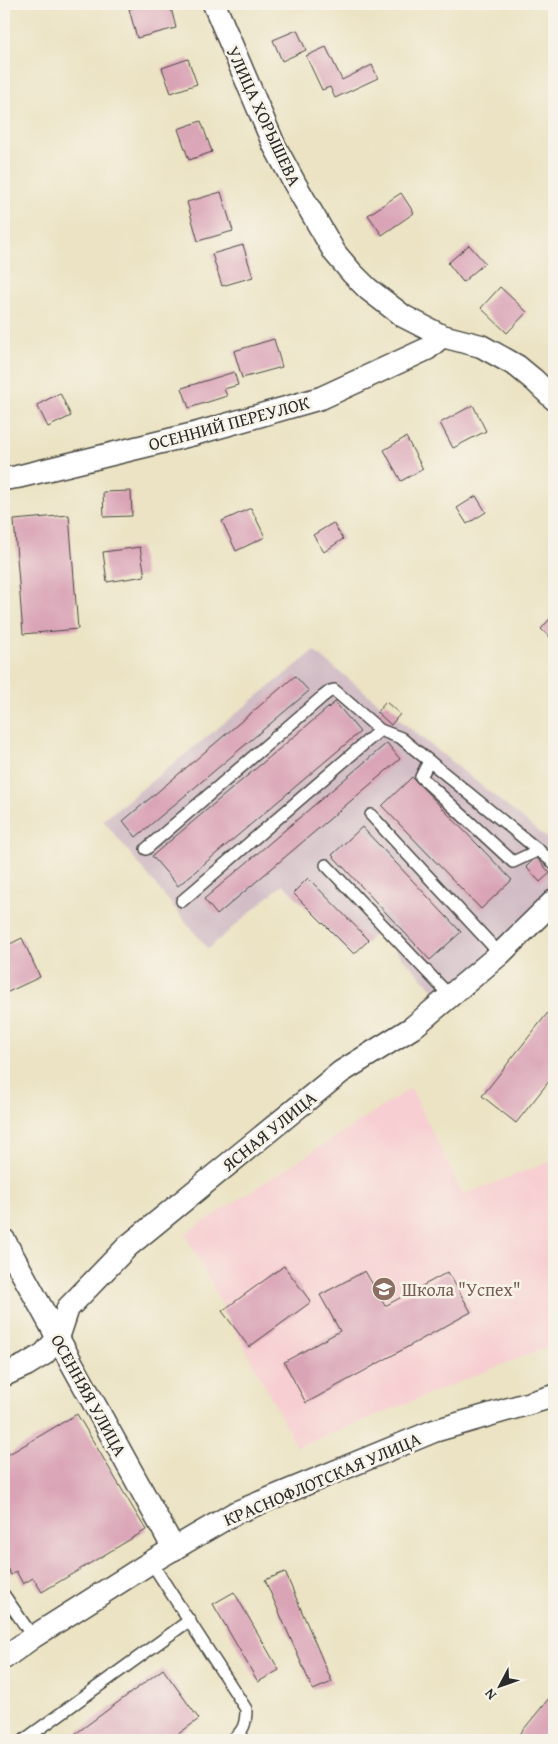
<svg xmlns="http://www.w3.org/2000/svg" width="558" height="1744" viewBox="0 0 558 1744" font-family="'Gentium Book Plus',serif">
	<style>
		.built { fill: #f7cfd2 }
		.industrial { fill: #d2bdc6 }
		.building { fill: #daa4b7 }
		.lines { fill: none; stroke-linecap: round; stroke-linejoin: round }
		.service-casing { stroke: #484742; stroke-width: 14 }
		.minor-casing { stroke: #484742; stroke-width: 25 }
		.service { stroke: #fff; stroke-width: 11 }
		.minor { stroke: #fff; stroke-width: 22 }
		.labels { text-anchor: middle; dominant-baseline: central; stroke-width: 5; stroke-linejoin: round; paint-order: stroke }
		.street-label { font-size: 18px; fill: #2b2b2b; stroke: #f7f3e8 }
		.education-label { font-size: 18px; fill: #785e54; stroke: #f7f3e8; text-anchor: start }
	</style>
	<rect width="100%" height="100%" fill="#f7f3e8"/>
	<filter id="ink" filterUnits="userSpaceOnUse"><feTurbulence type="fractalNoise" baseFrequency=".02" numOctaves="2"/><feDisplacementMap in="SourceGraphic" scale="10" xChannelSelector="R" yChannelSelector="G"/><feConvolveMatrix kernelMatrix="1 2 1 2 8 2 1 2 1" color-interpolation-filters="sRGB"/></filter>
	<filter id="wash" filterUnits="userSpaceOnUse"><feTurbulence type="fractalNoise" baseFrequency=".0096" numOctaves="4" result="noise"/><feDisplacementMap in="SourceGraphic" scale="20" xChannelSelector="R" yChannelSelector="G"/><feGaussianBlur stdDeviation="1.12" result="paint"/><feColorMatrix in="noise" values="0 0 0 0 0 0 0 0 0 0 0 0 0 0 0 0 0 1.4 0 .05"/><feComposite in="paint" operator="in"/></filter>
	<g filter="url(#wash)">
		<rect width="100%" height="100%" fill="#ebe3c3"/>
		<path class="built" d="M 411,1088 L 463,1195 L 554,1160 L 554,1344 L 297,1447 L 185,1234 Z"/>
		<path class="industrial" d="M 314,651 L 554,844 L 554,899 L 441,997 L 377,932 L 352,956 L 283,884 L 208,949 L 103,820 Z"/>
		<g id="blocks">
			<g class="building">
				<path d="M 148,4 L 170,4 L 176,28 L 137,38 L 129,9 Z"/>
				<path d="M 297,30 L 306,50 L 282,61 L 273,40 Z"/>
				<path d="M 326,47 L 342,80 L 372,65 L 378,78 L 335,98 L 330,87 L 322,90 L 306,56 Z"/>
				<path d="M 188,59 L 197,84 L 171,93 L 162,68 Z"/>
				<path d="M 201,121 L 212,152 L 189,160 L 178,129 Z"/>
				<path d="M 221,192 L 233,231 L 198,241 L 187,202 Z"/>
				<path d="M 401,193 L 414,213 L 382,235 L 368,215 Z"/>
				<path d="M 243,245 L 253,277 L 222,286 L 212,254 Z"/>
				<path d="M 469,245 L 485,263 L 463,282 L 448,263 Z"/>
				<path d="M 500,287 L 527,312 L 507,333 L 481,308 Z"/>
				<path d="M 274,339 L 282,367 L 242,378 L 234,351 Z"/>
				<path d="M 234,372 L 238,385 L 224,389 L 227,396 L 189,408 L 182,388 Z"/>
				<path d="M 60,393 L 71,416 L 48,427 L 37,405 Z"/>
				<path d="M 473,405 L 486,431 L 453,448 L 440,423 Z"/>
				<path d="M 406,437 L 423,469 L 401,481 L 384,450 Z"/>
				<path d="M 131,491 L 132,516 L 104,517 L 103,492 Z"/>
				<path d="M 476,496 L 486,512 L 467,524 L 457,508 Z"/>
				<path d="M 251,508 L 265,537 L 236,551 L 222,521 Z"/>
				<path d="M 69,515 L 78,629 L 23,634 L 14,520 Z"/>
				<path d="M 333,523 L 343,539 L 324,552 L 313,535 Z"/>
				<path d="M 140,547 L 145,576 L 107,582 L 103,552 Z"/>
				<path d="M 554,614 L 554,641 L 541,629 Z"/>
				<path d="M 295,676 L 309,691 L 136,837 L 123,821 Z"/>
				<path d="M 335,702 L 360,732 L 178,886 L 152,856 Z"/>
				<path d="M 386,702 L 400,714 L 391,725 L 377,712 Z"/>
				<path d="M 387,743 L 400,759 L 217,915 L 204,899 Z"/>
				<path d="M 412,777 L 512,880 L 481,909 L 382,806 Z"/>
				<path d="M 362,827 L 461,932 L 430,960 L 332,855 Z"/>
				<path d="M 536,857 L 550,873 L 540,882 L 526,867 Z"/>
				<path d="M 308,878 L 369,940 L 354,954 L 293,893 Z"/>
				<path d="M 22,938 L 40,977 L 6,993 L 4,987 L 4,947 Z"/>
				<path d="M 554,1005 L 554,1075 L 516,1123 L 482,1096 Z"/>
				<path d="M 284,1266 L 311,1302 L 249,1347 L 222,1311 Z"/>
				<path d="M 365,1271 L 385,1306 L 448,1272 L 471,1312 L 306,1403 L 284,1362 L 340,1331 L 320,1295 Z"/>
				<path d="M 77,1414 L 146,1530 L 42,1592 L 33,1578 L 23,1584 L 16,1571 L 11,1575 L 4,1563 L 4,1457 Z"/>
				<path d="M 285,1572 L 332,1682 L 313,1690 L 265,1580 Z"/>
				<path d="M 234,1592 L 279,1670 L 258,1682 L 213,1604 Z"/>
				<path d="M 163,1669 L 199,1719 L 170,1740 L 67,1740 Z"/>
				<path d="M 554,1692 L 554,1740 L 515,1740 Z"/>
			</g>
		</g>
	</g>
	<g filter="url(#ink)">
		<use href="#blocks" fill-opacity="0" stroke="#484742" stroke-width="1"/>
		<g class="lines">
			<g class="service-casing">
				<g id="service">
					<path d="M 429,761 L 421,777 L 513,862 L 539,850"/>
					<path d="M 371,815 L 500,954"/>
					<path d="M 146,849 L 321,698 L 330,691 L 334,690 L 380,730 L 401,738 L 554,863"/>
					<path d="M 326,865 L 450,996"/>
					<path d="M 182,901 L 380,730"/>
					<path d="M 151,1562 L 246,1709 C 246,1723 244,1731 232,1740"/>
					<path d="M 4,1595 L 33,1637"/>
					<path d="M 24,1740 L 190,1620"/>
				</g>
			</g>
			<g class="minor-casing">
				<g id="minor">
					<path d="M 214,4 L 274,145 L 295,184 L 335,253 L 352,273 L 368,289 L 403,316 L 442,336 L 481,346 L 517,366 L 534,380 L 554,399"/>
					<path d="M 4,479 L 17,477 L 194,434 L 321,398 L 427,349 L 442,336"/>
					<path d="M 4,1240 L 174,1549"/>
					<path d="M 4,1375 L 26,1365 L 44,1354 L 58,1338 L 68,1308 L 128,1246 L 341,1072 L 412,1028 L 500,954 L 554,901"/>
					<path d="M 4,1658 L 33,1637 L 151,1562 L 235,1513 L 434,1431 L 554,1396"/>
				</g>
			</g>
			<use href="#service" class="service"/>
			<use href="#minor" class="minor"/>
		</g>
	</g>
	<defs>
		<g id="school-disc" transform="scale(1.25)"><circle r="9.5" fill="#8d6e63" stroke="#f7f3e8"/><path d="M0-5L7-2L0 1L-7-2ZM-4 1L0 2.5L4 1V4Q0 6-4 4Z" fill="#fff"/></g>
	</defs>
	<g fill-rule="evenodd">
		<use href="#school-disc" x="384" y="1289"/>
	</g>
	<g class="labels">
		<g class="street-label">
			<text transform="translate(264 116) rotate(65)">УЛИЦА ХОРЫШЕВА</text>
			<text transform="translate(229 423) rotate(-15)">ОСЕННИЙ ПЕРЕУЛОК</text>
			<text transform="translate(269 1131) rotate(-39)">ЯСНАЯ УЛИЦА</text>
			<text transform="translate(89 1395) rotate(61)">ОСЕННЯЯ УЛИЦА</text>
			<text transform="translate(322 1479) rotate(-23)">КРАСНОФЛОТСКАЯ УЛИЦА</text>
		</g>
		<g class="education-label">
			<text x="402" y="1289">Школа "Успех"</text>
		</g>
	</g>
	<rect width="558" height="1744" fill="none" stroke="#f7f3e8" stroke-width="20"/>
	<g transform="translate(500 1686) rotate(229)" stroke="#f7f3e8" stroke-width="4" paint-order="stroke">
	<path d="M0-4L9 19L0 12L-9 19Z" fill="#2b2b2b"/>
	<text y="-8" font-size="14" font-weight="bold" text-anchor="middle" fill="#2b2b2b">N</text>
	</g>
</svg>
